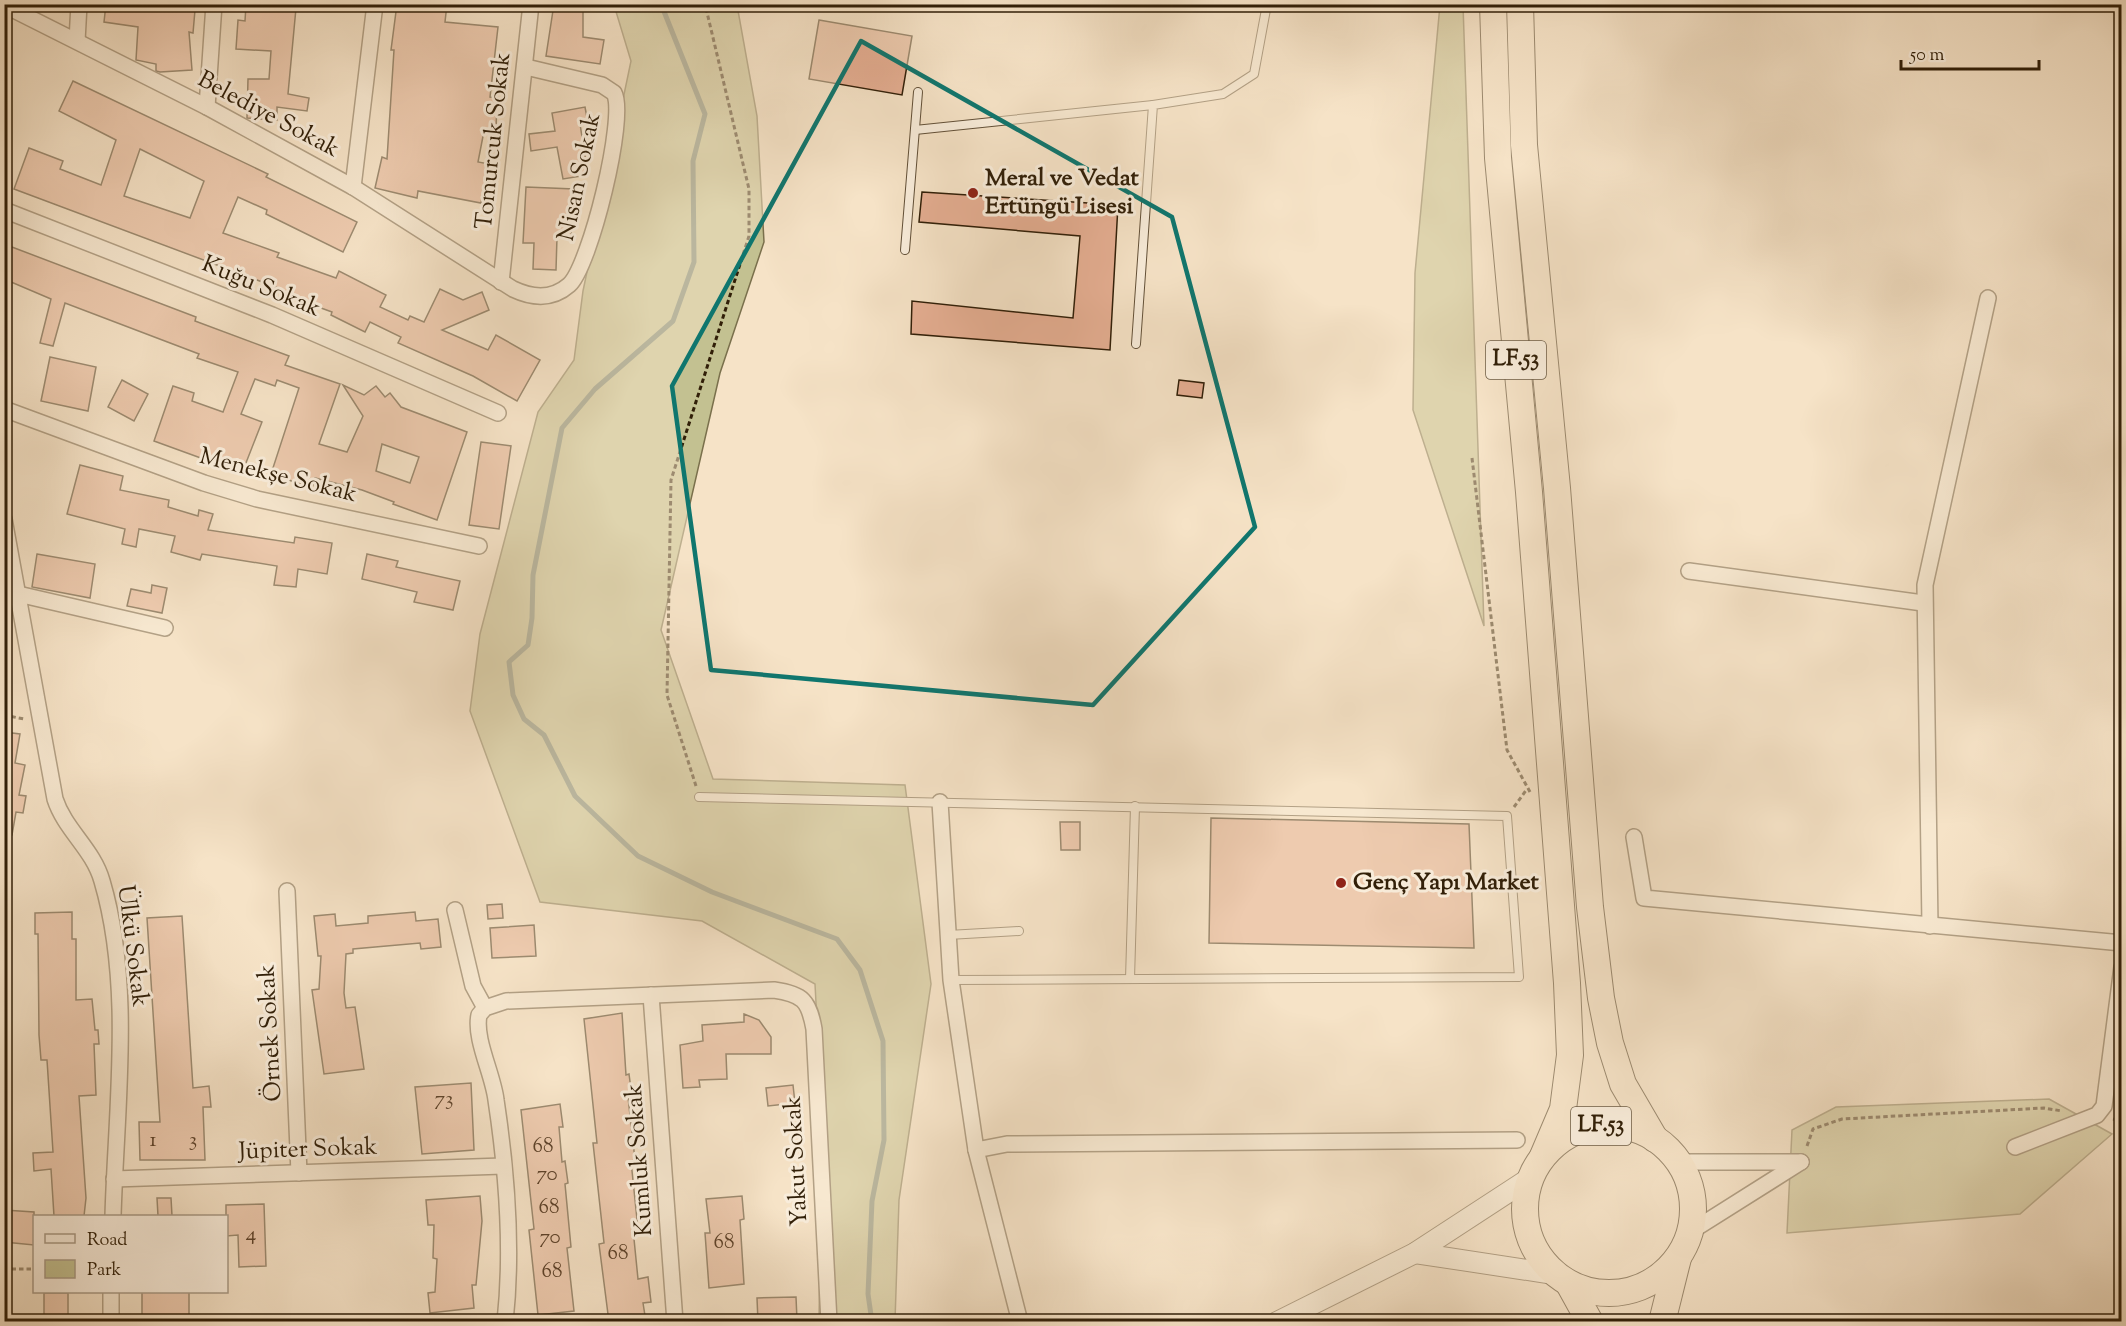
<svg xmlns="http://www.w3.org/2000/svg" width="2126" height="1326" viewBox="0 0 2126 1326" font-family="'Sorts Mill Goudy',serif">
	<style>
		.green { fill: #c3c191; stroke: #7a704c; stroke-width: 1.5 }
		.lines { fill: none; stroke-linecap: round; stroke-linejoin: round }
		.stream { stroke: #727f6d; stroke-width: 5 }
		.building { fill: #e5ae92; stroke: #311f08; stroke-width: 1.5; fill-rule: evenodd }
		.service-casing { stroke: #625038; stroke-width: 10 }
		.minor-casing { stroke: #625038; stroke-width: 18 }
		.tertiary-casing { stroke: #625038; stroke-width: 22 }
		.trunk-casing { stroke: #311f08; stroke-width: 28 }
		.path { stroke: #311f08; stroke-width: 3; stroke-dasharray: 4.5 3; stroke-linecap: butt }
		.service { stroke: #f9eddb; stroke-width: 8 }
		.minor { stroke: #f9eddb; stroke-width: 15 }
		.tertiary { stroke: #f9eddb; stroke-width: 20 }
		.trunk { stroke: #f6e3c7; stroke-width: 26 }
		.marked { fill: none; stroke: #0f766e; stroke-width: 4.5; stroke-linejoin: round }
		.poi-dot { fill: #8f2418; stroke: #f9eddb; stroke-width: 2 }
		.labels { text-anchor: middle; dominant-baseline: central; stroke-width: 6; stroke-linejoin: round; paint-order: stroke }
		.number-label { font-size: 21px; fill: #5e432a }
		.shield { fill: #f9eddb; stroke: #6d5d47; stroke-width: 1.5 }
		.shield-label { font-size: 22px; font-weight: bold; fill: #311f08 }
		.street-label { font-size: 24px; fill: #311f08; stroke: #f9eddb }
		.poi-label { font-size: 24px; font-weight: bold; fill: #311f08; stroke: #f9eddb; text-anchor: start }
	</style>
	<rect width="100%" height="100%" fill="#f6e3c7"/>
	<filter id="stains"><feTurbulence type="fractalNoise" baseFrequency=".00333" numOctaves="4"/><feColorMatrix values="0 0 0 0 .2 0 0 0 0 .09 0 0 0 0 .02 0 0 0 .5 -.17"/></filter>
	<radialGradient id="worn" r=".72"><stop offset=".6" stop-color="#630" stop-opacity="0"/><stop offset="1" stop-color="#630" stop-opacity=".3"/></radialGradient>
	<g class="green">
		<path d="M 614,5 L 737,5 L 757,116 L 764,242 L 720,373 L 661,630 L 713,779 L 905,785 L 931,984 L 899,1200 L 895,1321 L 819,1321 L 822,1116 L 815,984 L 702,921 L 540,902 L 470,711 L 480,634 L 538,412 L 574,360 L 583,291 L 631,61 Z"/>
		<path d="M 1440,5 L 1463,5 L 1484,626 L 1413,410 L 1415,273 Z"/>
		<path d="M 2049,1099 L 2112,1134 L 2020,1214 L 1787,1233 L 1792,1130 L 1836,1107 Z"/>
	</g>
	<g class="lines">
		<path class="stream" d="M 661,4 L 705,114 L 693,161 L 694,262 L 673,321 L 595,389 L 562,428 L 533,575 L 532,618 L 528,645 L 509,662 L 513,695 L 524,719 L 544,735 L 575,796 L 638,856 L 712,892 L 837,939 L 860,970 L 883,1041 L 884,1140 L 872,1201 L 868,1294 L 872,1322"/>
	</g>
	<g class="building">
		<path d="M 106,4 L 141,4 L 141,8 L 195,10 L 193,33 L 189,32 L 192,70 L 160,72 L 156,71 L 156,64 L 136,60 L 138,27 L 104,22 Z"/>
		<path d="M 397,4 L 447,4 L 445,22 L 498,27 L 490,97 L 497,98 L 496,131 L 484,131 L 478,162 L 489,164 L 481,203 L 418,191 L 417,198 L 375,188 L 382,157 L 387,159 L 394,50 L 391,50 Z"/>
		<path d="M 554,4 L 583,4 L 583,37 L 604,40 L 600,64 L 546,56 Z"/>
		<path d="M 246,5 L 296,8 L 288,94 L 309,98 L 307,111 L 277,107 L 277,120 L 247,118 L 248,79 L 269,79 L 271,51 L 236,49 L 238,20 L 245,21 Z"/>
		<path d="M 819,20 L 912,36 L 902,95 L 809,79 Z"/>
		<path d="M 73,81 L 268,174 L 266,177 L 357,222 L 343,252 L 266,214 L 267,210 L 238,197 L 223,233 L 279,253 L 277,257 L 336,278 L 339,271 L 386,295 L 380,307 L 408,320 L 410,316 L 424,322 L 440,289 L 463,300 L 482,292 L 489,310 L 442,330 L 488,350 L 496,335 L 540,360 L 517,401 L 473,376 L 398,343 L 401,337 L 370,322 L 365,332 L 331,315 L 332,312 L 280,293 L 281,289 L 14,189 L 29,148 L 63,161 L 60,169 L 101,185 L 116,140 L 59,111 ZM 140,149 L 204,181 L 190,218 L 124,196 Z"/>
		<path d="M 585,107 L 588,123 L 580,124 L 588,175 L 563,179 L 557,147 L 531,151 L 529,134 L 555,131 L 552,113 Z"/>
		<path d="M 526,187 L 574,189 L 571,237 L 557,237 L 556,270 L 533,269 L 534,243 L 523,243 Z"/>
		<path d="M 922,192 L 1118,205 L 1110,350 L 911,334 L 912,301 L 1073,318 L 1080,236 L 919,222 Z"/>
		<path d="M 4,244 L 196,317 L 195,321 L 289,356 L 285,365 L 340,384 L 319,444 L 347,452 L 363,416 L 343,385 L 364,395 L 376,386 L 385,397 L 390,393 L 401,407 L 467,432 L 437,520 L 393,504 L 394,502 L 362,490 L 315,478 L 312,488 L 271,474 L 299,388 L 277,380 L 275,386 L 255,379 L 241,414 L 262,422 L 242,473 L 154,441 L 173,386 L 194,393 L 192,401 L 223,412 L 238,372 L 197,358 L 199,354 L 65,303 L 53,346 L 40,343 L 51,299 L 4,279 ZM 382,444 L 419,457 L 410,483 L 376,471 Z"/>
		<path d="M 50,357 L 96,367 L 88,411 L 41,401 Z"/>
		<path d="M 122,380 L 148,394 L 134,421 L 108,407 Z"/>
		<path d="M 1179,380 L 1204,383 L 1202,398 L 1177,395 Z"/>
		<path d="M 481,442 L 511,446 L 499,529 L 469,525 Z"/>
		<path d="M 80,465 L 123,476 L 120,490 L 169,500 L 168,507 L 198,516 L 199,510 L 213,514 L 208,530 L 294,543 L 295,537 L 332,543 L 327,574 L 298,569 L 296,587 L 274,585 L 277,566 L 202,554 L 200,560 L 171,552 L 175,536 L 139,529 L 136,547 L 122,544 L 125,529 L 67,514 Z"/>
		<path d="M 37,554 L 95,564 L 90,598 L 32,587 Z"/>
		<path d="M 367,554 L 398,561 L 396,567 L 460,581 L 453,610 L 414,602 L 417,592 L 362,579 Z"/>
		<path d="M 152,585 L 167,588 L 162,613 L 127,606 L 131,589 L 151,593 Z"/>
		<path d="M 4,732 L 20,734 L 15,763 L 25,765 L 19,795 L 26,796 L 23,813 L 16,812 L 12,835 L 4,834 Z"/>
		<path d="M 1211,818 L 1469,824 L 1474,948 L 1209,943 Z"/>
		<path d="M 1060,822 L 1080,822 L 1080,850 L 1061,850 Z"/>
		<path d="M 502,904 L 503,918 L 488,919 L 487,905 Z"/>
		<path d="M 72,912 L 72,939 L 76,939 L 76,1000 L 92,999 L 95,1030 L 98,1030 L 99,1044 L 94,1044 L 96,1095 L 79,1096 L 86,1198 L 84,1216 L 54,1216 L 51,1169 L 34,1171 L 33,1153 L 53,1152 L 47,1060 L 41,1060 L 39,1035 L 38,934 L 35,934 L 35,913 Z"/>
		<path d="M 415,912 L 416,921 L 438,919 L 441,947 L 421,949 L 420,943 L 353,949 L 353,953 L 346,954 L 344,993 L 346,1008 L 355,1007 L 364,1069 L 324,1074 L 312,990 L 319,989 L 321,956 L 318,956 L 314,916 L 335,914 L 336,926 L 368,923 L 368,916 Z"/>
		<path d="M 182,916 L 193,1088 L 209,1086 L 211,1107 L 203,1107 L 205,1160 L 140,1160 L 139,1122 L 160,1122 L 147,918 Z"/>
		<path d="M 534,925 L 536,956 L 492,958 L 490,928 Z"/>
		<path d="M 622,1013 L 626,1075 L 629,1074 L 632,1097 L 628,1097 L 635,1160 L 631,1161 L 638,1229 L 633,1229 L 638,1279 L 648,1277 L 651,1302 L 643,1303 L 646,1322 L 609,1322 L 599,1244 L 604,1243 L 593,1143 L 597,1143 L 584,1019 Z"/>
		<path d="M 744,1014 L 759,1020 L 771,1037 L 771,1054 L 726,1054 L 727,1079 L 699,1080 L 700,1087 L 683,1088 L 680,1045 L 703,1041 L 702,1025 L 744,1022 Z"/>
		<path d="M 471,1083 L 474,1150 L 422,1154 L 415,1087 Z"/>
		<path d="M 793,1085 L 795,1103 L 768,1106 L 766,1088 Z"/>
		<path d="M 560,1104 L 563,1127 L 559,1127 L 562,1162 L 565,1161 L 568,1183 L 565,1184 L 571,1247 L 567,1248 L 574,1311 L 538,1315 L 529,1230 L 534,1229 L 521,1110 Z"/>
		<path d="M 480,1196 L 482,1221 L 476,1285 L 472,1285 L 474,1308 L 430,1313 L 428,1293 L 435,1292 L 437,1259 L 433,1258 L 434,1225 L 428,1225 L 426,1200 Z"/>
		<path d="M 742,1196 L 744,1219 L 740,1220 L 744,1284 L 709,1288 L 705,1233 L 710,1233 L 706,1199 Z"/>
		<path d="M 157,1198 L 171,1198 L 172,1216 L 158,1216 Z"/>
		<path d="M 264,1204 L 266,1266 L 239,1267 L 238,1235 L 226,1236 L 226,1205 Z"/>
		<path d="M 4,1210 L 34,1212 L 34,1245 L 4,1242 Z"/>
		<rect x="142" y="1292" width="47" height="30"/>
		<rect x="44" y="1293" width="24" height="29"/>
		<path d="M 796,1297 L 797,1320 L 758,1322 L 757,1298 Z"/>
	</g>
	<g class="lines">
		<g class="service-casing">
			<g id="service">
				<path d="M 915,130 L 1153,105"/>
				<path d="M 905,250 L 918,92"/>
				<path d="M 1136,344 L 1153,105 L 1223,94 L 1254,74 L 1267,4"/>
				<path d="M 699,797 L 1507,816 L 1519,977 L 951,980"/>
				<path d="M 948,935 L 1019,931"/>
				<path d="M 1130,979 L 1135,806"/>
			</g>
		</g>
		<g class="minor-casing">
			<g id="minor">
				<path d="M 4,5 L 207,107 L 353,187 L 513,289 C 532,298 552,300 569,285 C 590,267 627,116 614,93 L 602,85 L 526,67"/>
				<path d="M 77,41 L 79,4"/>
				<path d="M 207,107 L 214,4"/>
				<path d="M 353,187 L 375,4"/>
				<path d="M 4,210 L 272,315 L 498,413"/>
				<path d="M 501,282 L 531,4"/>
				<path d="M 4,409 L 204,483 L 257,499 L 479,546"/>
				<path d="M 4,519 L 55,799 C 65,830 93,849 102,881 C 133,986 116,1108 113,1216"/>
				<path d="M 1689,571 L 1923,603"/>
				<path d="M 18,594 L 165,628"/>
				<path d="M 940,802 L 951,980 L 976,1150 L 1020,1322"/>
				<path d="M 1634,837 L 1644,898 L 2122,943"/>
				<path d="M 287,891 L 299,1173"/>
				<path d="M 455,910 L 473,986 L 485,1008"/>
				<path d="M 1930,926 L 1925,585 L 1988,298"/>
				<path d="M 651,995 L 675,1322"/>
				<path d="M 2015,1147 L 2097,1115 L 2104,1106 L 2122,967"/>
				<path d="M 976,1150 L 1007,1144 L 1517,1140"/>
				<path d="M 1679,1162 L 1801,1162"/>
				<path d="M 114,1179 L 503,1166"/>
				<path d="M 1690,1232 L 1801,1162"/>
				<path d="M 111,1322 L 111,1292"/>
				<path d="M 505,1322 C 513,1249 507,1173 496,1100 C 493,1074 474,1039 479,1015 L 485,1008 L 506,1001 L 774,990 C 803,994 809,1001 814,1029 L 829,1322"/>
			</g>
		</g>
		<g class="tertiary-casing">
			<g id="tertiary">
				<path d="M 1415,1253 L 1554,1274"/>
				<path d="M 1277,1322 L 1415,1253 L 1530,1178"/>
			</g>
		</g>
		<g class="trunk-casing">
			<g id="trunk">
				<path d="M 1493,4 L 1498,158 L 1529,492 L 1567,983 L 1570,1055 L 1563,1109 L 1543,1156"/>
				<path d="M 1520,4 L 1524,145 L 1557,488 L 1590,907 L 1601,998 L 1610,1043 L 1623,1084 L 1655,1139"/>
				<circle cx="1609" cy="1209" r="84"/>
				<path d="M 1569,1284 L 1590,1322"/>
				<path d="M 1662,1322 L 1678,1258"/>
			</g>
		</g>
		<g class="path">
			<path d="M 1472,458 L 1507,750 L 1530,792"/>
			<path d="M 4,715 L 24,719"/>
			<path d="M 696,786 L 667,695 L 671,480 L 749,236 L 749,189 L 705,4"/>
			<path d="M 1514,807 L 1527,789"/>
			<path d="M 2113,1119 L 2122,1121"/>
			<path d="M 1807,1146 L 1813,1129 L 1842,1119 L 2044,1108 L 2062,1111"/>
			<path d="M 4,1269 L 34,1269"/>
		</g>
		<use href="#service" class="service"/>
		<use href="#minor" class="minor"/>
		<use href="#tertiary" class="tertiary"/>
		<use href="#trunk" class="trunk"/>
	</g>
	<path d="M0 0H2126V1326H0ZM 861,41 L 1172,217 L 1255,527 L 1093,705 L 711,670 L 672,386 Z" fill="#f6e3c7" fill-opacity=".55" fill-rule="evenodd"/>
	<path class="marked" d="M 861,41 L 1172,217 L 1255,527 L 1093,705 L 711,670 L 672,386 Z"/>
	<g class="poi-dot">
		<circle cx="973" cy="193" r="6"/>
		<circle cx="1341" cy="883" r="6"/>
	</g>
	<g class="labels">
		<g class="number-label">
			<text x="444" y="1100">73</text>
			<text x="153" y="1141">1</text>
			<text x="193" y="1141">3</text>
			<text x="543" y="1147">68</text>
			<text x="547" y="1175">70</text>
			<text x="549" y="1208">68</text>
			<text x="251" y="1235">4</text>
			<text x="550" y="1238">70</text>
			<text x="724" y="1243">68</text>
			<text x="618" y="1254">68</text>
			<text x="552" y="1272">68</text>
		</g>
		<g class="shield">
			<rect x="1486" y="341" width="60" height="38" rx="4.5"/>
			<rect x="1571" y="1107" width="60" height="38" rx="4.5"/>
		</g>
		<g class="shield-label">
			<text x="1516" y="360">LF.53</text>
			<text x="1601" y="1126">LF.53</text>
		</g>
		<g class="street-label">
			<text transform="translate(268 115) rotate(28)">Belediye Sokak</text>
			<text transform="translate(494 141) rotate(-84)">Tomurcuk Sokak</text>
			<text transform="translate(580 177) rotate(-78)">Nisan Sokak</text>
			<text transform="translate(261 287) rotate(22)">Kuğu Sokak</text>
			<text transform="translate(278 476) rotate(14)">Menekşe Sokak</text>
			<text transform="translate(132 946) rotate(83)">Ülkü Sokak</text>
			<text transform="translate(271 1033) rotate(-93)">Örnek Sokak</text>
			<text transform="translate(308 1150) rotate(-2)">Jüpiter Sokak</text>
			<text transform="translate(640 1160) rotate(-94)">Kumluk Sokak</text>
			<text transform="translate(797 1161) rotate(-93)">Yakut Sokak</text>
		</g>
		<g class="poi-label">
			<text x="985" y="179">Meral ve Vedat<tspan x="985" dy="28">Ertüngü Lisesi</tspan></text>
			<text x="1353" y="883">Genç Yapı Market</text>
		</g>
	</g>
	<rect width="2126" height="1326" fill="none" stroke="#f6e3c7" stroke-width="24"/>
	<rect x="6" y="6" width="2114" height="1314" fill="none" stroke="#311f08" stroke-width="3"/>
	<rect x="12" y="12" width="2102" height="1302" fill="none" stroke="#311f08" stroke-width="1.5"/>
	<rect x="33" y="1215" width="195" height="78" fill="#f9eddb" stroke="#a99b87" stroke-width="1.5"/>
	<rect x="45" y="1234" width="30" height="9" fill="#f9eddb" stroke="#a99b87" stroke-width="1.5"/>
	<text x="87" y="1245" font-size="18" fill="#311f08">Road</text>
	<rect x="45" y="1260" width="30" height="18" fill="#c3c191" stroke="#a99b87" stroke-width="1.5"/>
	<text x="87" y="1275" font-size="18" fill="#311f08">Park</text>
	<path d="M1901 60v9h138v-9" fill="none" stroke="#311f08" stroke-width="3"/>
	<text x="1910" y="60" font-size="18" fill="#311f08" stroke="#f9eddb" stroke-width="4.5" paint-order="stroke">50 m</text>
	<rect width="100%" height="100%" filter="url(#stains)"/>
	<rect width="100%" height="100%" fill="url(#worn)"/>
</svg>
